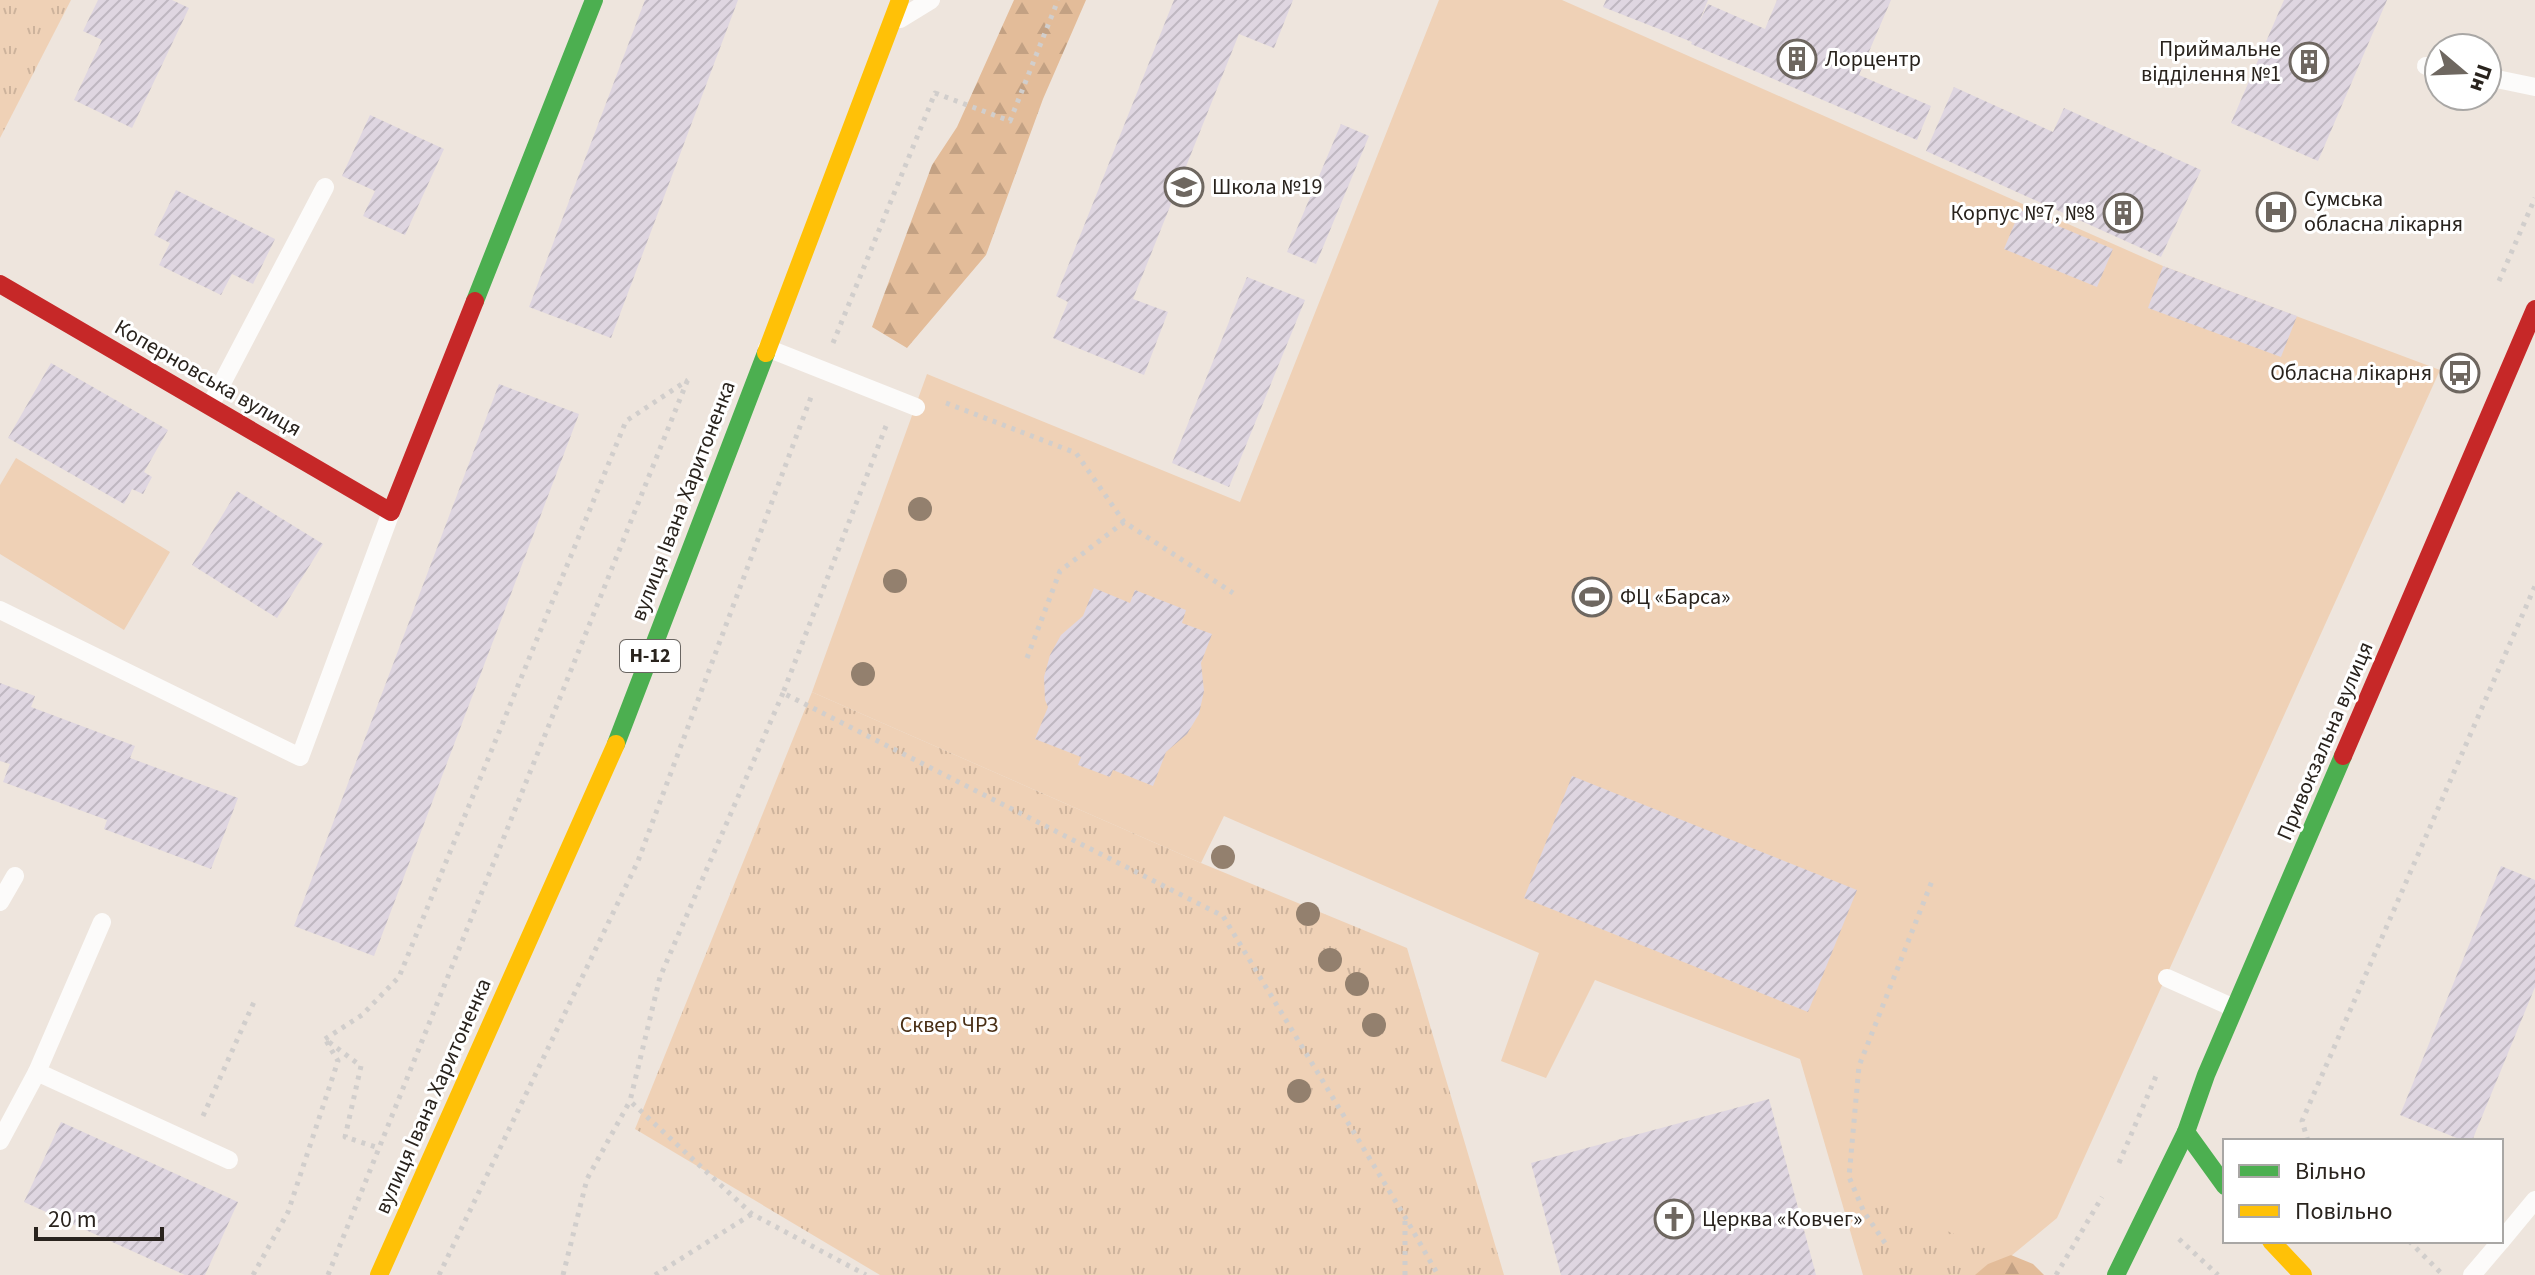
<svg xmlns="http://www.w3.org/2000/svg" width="2535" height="1275" viewBox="0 0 2535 1275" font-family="'Source Sans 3',sans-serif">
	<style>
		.grass { fill: #efd1b6 }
		.forest { fill: url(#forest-firs) }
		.park { fill: url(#park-tufts) }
		.building { fill: url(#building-hatch) }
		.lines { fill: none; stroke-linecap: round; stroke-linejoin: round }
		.path { stroke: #d1cecc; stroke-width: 5; stroke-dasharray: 4 6; stroke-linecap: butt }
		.lane { stroke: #fcfbfa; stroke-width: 18 }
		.fast { stroke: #4caf50; stroke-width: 18 }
		.slow { stroke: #ffc107; stroke-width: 18 }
		.jam { stroke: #c62828; stroke-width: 18 }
		.tree { fill: #93806e }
		.labels { text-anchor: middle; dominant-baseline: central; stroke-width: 6; stroke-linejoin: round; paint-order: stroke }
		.shield { fill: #fff; stroke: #696561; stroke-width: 2 }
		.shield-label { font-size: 20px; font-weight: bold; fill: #29231d }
		.poi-label { font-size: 22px; fill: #29231d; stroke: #fff; text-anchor: start }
		.street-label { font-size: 22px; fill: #29231d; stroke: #fff }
		.park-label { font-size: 22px; fill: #482e14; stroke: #fff }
	</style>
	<defs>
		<pattern id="forest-firs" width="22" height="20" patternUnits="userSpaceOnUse" patternTransform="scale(2)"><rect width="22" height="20" fill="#e3bc99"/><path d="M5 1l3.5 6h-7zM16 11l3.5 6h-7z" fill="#c3a183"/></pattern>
		<pattern id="park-tufts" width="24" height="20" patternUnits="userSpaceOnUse" patternTransform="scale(2)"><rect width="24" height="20" fill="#efd1b6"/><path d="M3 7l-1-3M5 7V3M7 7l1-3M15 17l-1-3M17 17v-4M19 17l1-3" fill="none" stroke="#cdb39c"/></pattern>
		<pattern id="building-hatch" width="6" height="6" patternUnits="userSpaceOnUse" patternTransform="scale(2)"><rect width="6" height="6" fill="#dfd6e1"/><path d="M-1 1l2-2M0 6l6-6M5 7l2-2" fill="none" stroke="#bfb7c1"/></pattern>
	</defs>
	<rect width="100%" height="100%" fill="#eee5dd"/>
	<g class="grass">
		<path d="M 1439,0 L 1562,0 L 2163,266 L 2440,370 L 2057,1218 L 1988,1275 L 1863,1275 L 1800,1059 L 1595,980 L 1546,1078 L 1501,1061 L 1539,953 L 1224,816 L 1201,863 L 812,692 L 927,374 L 1240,502 Z"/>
		<path d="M 16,458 L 170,552 L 124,630 L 0,554 L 0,485 Z"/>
	</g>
	<g class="forest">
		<path d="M 1014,0 L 1086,0 L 1043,99 L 986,255 L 907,348 L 872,327 L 932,165 L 957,127 Z"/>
		<path d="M 2011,1255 L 2033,1264 L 2044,1275 L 1975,1275 L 1988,1264 Z"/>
	</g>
	<g class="park">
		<path d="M 0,0 L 71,0 L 0,138 Z"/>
		<path d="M 812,692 L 1201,863 L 1407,948 L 1504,1275 L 880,1275 L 635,1129 Z"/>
		<path d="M 1855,1193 L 1993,1250 L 1963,1275 L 1878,1275 Z"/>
	</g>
	<g class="building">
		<path d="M 98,0 L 172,0 L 189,8 L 132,128 L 74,100 L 102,40 L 83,31 Z"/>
		<path d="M 645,0 L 738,0 L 611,338 L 529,307 Z"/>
		<path d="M 1174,0 L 1293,0 L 1274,48 L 1239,34 L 1133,299 L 1168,312 L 1144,375 L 1053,338 L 1068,302 L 1056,296 Z"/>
		<path d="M 1606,0 L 1708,0 L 1698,25 L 1708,4 L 1765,29 L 1777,0 L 1891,0 L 1859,75 L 1931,106 L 1917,140 L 1691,44 L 1692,42 L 1603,7 Z"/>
		<path d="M 2284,0 L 2387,0 L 2318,161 L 2231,123 Z"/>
		<path d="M 1954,87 L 2053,132 L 2064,108 L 2201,170 L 2161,257 L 1926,151 Z"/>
		<path d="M 370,115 L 444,149 L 405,235 L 363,216 L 375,191 L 342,176 Z"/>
		<path d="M 1341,124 L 1369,136 L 1316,264 L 1287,252 Z"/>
		<path d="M 176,190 L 275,239 L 253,284 L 232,274 L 221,295 L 159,265 L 170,243 L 154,235 Z"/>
		<path d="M 2020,210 L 2113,249 L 2097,287 L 2004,249 Z"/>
		<path d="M 2163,266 L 2297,316 L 2281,357 L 2148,308 Z"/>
		<path d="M 1247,277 L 1305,300 L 1229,487 L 1172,463 Z"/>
		<path d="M 51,363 L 168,430 L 144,472 L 152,477 L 143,494 L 132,489 L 124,504 L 8,438 Z"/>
		<path d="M 499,384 L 579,414 L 374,956 L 294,926 Z"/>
		<path d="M 237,491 L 323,544 L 277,618 L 192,565 Z"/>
		<path d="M 1094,588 L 1130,603 L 1135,590 L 1186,610 L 1182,623 L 1212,634 L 1201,663 L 1204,691 L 1199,714 L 1187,734 L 1166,752 L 1153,786 L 1113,770 L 1110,777 L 1078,765 L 1081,757 L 1035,739 L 1048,707 L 1045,700 L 1044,677 L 1050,655 L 1061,635 L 1083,616 Z"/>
		<path d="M 0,683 L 35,696 L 31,707 L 135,746 L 130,758 L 238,798 L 211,869 L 104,829 L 107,820 L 3,782 L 10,764 L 0,761 Z"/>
		<path d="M 1572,776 L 1857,890 L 1808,1012 L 1524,898 Z"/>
		<path d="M 2501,866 L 2535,880 L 2535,987 L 2472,1141 L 2464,1141 L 2400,1115 Z"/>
		<path d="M 1769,1099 L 1816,1275 L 1561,1275 L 1531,1163 Z"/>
		<path d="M 61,1122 L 238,1202 L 205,1275 L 185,1275 L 24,1202 Z"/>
	</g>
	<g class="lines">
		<g class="path">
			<path d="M 2499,281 L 2535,198"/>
			<path d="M 833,343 L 935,93 L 1010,121 L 1058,0"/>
			<path d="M 946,403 L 1076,453 L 1124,522 L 1233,593"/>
			<path d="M 886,426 L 783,693 L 1223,916 L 1405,1217 L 1438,1275"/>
			<path d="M 1027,658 L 1060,571 L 1124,522"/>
			<path d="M 783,693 L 660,977 L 630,1101 L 752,1214 L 866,1275"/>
			<path d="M 325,1039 L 362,1015 L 399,977 L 626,421 L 688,380"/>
			<path d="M 329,1042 L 361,1066 L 345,1137 L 379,1148"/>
			<path d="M 203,1116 L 254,1002"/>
			<path d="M 2308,1141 L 2302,1121 L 2535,586"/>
			<path d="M 2119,1163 L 2156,1076"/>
			<path d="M 2179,1239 L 2218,1275"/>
			<path d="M 2409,1241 L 2442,1274"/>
			<path d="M 1885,1243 L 1864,1212 L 1849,1177 L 1859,1066 L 1932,881"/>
			<path d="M 253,1275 L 288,1212 L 338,1061 L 325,1039"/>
			<path d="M 328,1275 L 688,379"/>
			<path d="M 439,1275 L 638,861 L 811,397"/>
			<path d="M 563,1275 L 587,1179 L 630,1101"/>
			<path d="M 655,1275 L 752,1214"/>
			<path d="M 1405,1275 L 1405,1218"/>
			<path d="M 2056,1275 L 2102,1197"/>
		</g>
		<g class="lane">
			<path d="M 900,19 L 931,0"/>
			<path d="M 2426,66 L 2439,69"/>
			<path d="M 2487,77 L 2535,87"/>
			<path d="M 767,348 L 916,407"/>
			<path d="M 210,406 L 325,187"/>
			<path d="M 0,610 L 300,757 L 391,512"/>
			<path d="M 0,902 L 15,876"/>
			<path d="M 2167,978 L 2234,1008"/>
			<path d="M 37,1072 L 229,1160"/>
			<path d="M 0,1141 L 37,1072 L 102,922"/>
			<path d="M 2501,1241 L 2535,1200"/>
			<path d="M 2472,1275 L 2501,1241"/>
		</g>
		<g class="fast">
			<path d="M 475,301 L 594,0"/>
			<path d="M 616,744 L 766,353"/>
			<path d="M 2225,1186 L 2186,1132 L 2206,1075 L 2343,756"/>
			<path d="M 2116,1275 L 2186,1132"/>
		</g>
		<g class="slow">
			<path d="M 766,353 L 900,0"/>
			<path d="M 2271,1241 L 2303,1275"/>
			<path d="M 379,1275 L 616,744"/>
		</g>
		<g class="jam">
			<path d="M 0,284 L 391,512 L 475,301"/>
			<path d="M 2343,756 L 2535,309"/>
		</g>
	</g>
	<g class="tree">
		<circle cx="920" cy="509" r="12"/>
		<circle cx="895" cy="581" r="12"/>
		<circle cx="863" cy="674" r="12"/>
		<circle cx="1223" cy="857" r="12"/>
		<circle cx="1308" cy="914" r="12"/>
		<circle cx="1330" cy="960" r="12"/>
		<circle cx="1357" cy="984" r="12"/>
		<circle cx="1374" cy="1025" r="12"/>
		<circle cx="1299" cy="1091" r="12"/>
	</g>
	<defs>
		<g id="building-ring" transform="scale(2)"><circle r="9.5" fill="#fff" stroke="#6e6760" stroke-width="1.5"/><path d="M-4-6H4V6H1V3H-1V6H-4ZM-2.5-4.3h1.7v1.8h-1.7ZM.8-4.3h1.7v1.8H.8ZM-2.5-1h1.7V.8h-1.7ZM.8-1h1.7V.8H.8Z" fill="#6e6760"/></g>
		<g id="school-ring" transform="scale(2)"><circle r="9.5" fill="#fff" stroke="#6e6760" stroke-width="1.5"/><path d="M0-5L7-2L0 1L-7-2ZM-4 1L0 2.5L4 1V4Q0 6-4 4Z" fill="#6e6760"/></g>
		<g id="hospital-ring" transform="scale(2)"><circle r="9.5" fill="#fff" stroke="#6e6760" stroke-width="1.5"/><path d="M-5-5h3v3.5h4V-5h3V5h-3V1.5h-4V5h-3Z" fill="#6e6760"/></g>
		<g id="bus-ring" transform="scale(2)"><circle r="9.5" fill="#fff" stroke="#6e6760" stroke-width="1.5"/><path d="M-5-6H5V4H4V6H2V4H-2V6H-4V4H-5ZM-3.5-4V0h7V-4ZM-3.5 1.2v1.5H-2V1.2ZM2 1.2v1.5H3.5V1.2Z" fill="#6e6760"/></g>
		<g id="stadium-ring" transform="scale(2)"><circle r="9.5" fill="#fff" stroke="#6e6760" stroke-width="1.5"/><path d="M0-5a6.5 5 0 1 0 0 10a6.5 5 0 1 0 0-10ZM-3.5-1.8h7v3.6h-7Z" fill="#6e6760"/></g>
		<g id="church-ring" transform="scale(2)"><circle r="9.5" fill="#fff" stroke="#6e6760" stroke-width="1.5"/><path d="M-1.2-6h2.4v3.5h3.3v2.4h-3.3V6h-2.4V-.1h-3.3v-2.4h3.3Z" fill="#6e6760"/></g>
	</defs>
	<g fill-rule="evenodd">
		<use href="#building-ring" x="1797" y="59"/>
		<use href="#building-ring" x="2309" y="62"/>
		<use href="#school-ring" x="1184" y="187"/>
		<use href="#hospital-ring" x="2276" y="212"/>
		<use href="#building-ring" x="2123" y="213"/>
		<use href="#bus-ring" x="2460" y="373"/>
		<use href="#stadium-ring" x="1592" y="597"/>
		<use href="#church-ring" x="1674" y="1219"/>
	</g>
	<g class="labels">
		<rect class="shield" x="620" y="640" width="60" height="32" rx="6"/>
		<g class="shield-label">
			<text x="650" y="656">Н-12</text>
		</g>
		<g class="poi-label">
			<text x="2281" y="49" text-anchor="end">Приймальне<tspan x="2281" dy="25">відділення №1</tspan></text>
			<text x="1825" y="59">Лорцентр</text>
			<text x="1212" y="187">Школа №19</text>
			<text x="2304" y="199">Сумська<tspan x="2304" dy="25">обласна лікарня</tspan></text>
			<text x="2095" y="213" text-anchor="end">Корпус №7, №8</text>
			<text x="2432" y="373" text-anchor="end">Обласна лікарня</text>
			<text x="1620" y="597">ФЦ «Барса»</text>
			<text x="1702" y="1219">Церква «Ковчег»</text>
		</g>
		<g class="street-label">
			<text transform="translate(208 378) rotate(30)">Коперновська вулиця</text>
			<text transform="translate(683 501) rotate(-69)">вулиця Івана Харитоненка</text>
			<text transform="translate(2325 741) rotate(-67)">Привокзальна вулиця</text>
			<text transform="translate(433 1096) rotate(-66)">вулиця Івана Харитоненка</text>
		</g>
		<g class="park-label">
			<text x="949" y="1025">Сквер ЧРЗ</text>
		</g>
	</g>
	<rect x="2223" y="1139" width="280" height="104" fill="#ffffff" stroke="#a9a7a5" stroke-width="2"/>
	<rect x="2239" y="1165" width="40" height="12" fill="#4caf50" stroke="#a9a7a5" stroke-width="2"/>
	<text x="2295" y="1179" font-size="24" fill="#29231d">Вільно</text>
	<rect x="2239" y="1205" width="40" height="12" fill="#ffc107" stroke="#a9a7a5" stroke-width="2"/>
	<text x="2295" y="1219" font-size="24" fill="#29231d">Повільно</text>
	<g transform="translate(2463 72) rotate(109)"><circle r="38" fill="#ffffff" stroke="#a9a7a5" stroke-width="2"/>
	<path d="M0-6L14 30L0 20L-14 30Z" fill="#6e6760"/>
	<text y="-12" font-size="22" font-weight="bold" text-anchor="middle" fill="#29231d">Пн</text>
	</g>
	<path d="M36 1227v12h126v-12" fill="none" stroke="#29231d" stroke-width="4"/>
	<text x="48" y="1227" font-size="24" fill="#29231d" stroke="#ffffff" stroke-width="6" paint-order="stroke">20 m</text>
</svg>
